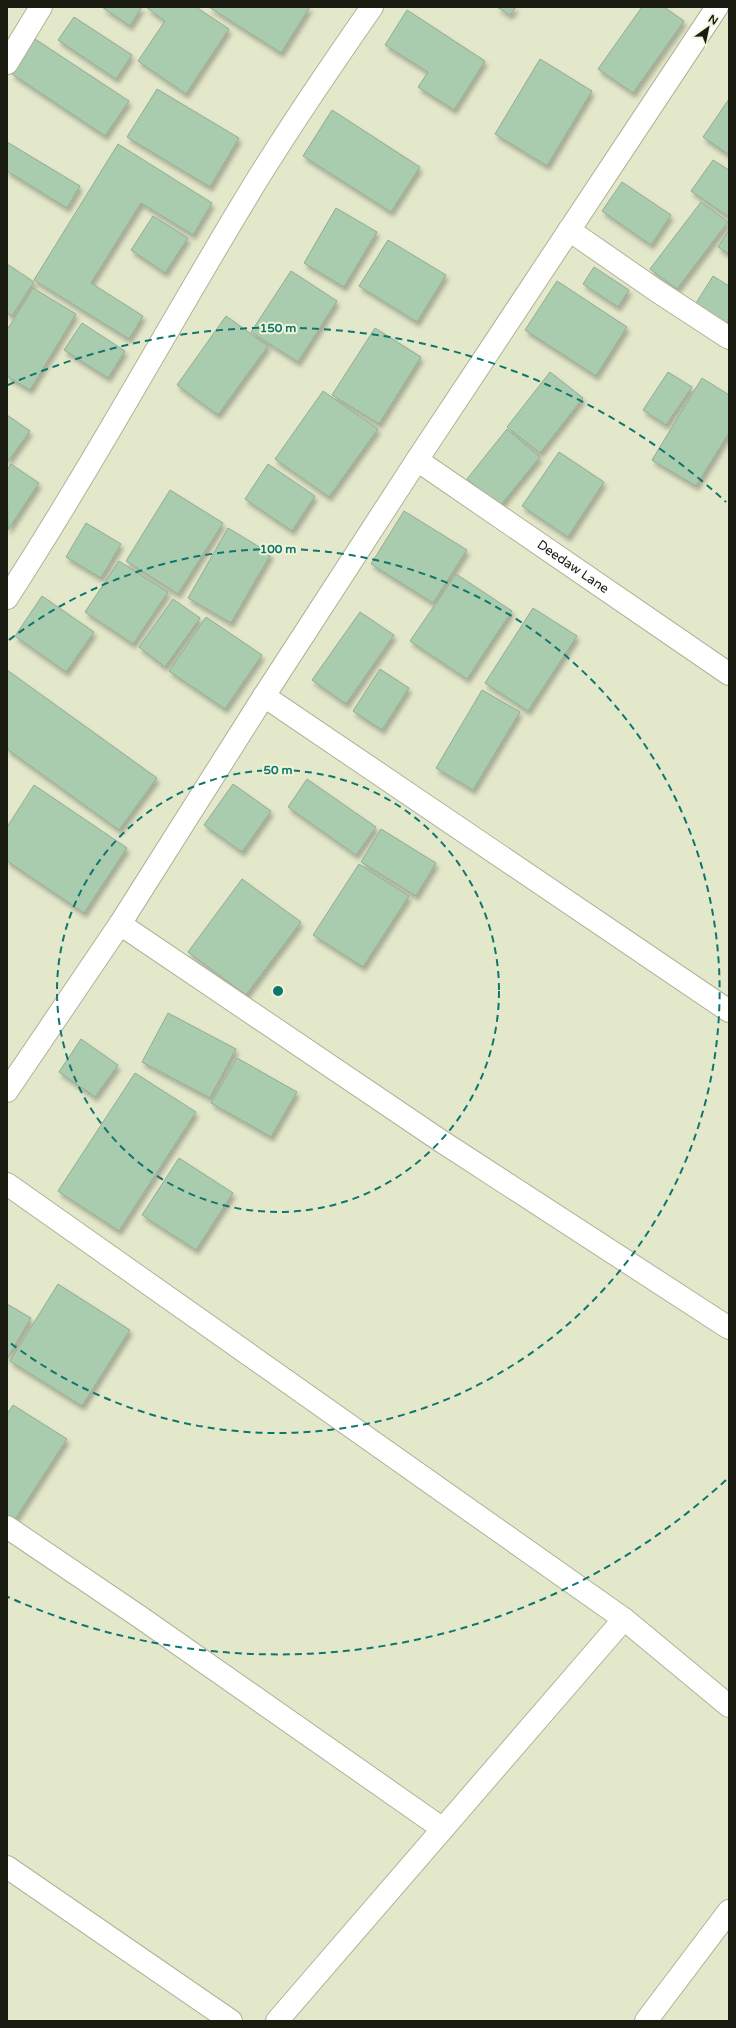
<svg xmlns="http://www.w3.org/2000/svg" width="736" height="2028" viewBox="0 0 736 2028" font-family="'Varela Round',sans-serif">
	<style>
		.building { fill: #a9cbae; stroke: #93ab96; filter: url(#shadow) }
		.lines { fill: none; stroke-linecap: round; stroke-linejoin: round }
		.minor-casing { stroke: #afb397; stroke-width: 24 }
		.tertiary-casing { stroke: #afb397; stroke-width: 24 }
		.minor { stroke: #fff; stroke-width: 22 }
		.tertiary { stroke: #fff; stroke-width: 22 }
		.ring { fill: none; stroke: #0f766e; stroke-width: 2; stroke-dasharray: 7 5 }
		.labels { text-anchor: middle; dominant-baseline: central; stroke-width: 4; stroke-linejoin: round; paint-order: stroke }
		.street-label { font-size: 13px; fill: #1a1b11; stroke: #f0f5d7 }
		.centre { fill: #0f766e; stroke: #f0f5d7; stroke-width: 2 }
		.ring-label { font-size: 12px; text-anchor: middle; font-weight: bold; fill: #0f766e; stroke: #f0f5d7; stroke-width: 4; stroke-linejoin: round; paint-order: stroke }
	</style>
	<defs>
		<filter id="shadow"><feDropShadow dx="2.5" dy="4.5" stdDeviation="2" flood-color="#0004"/></filter>
	</defs>
	<rect width="100%" height="100%" fill="#e3e8ca"/>
	<g class="building">
		<path d="M 102,7 L 142,7 L 130,26 Z"/>
		<path d="M 146,7 L 196,7 L 229,29 L 186,94 L 138,61 L 165,21 Z"/>
		<path d="M 209,7 L 310,7 L 281,53 Z"/>
		<path d="M 497,7 L 516,7 L 510,15 Z"/>
		<path d="M 642,7 L 664,7 L 684,21 L 633,93 L 598,69 Z"/>
		<path d="M 407,10 L 485,61 L 454,110 L 418,87 L 428,72 L 385,45 Z"/>
		<path d="M 74,17 L 132,55 L 116,79 L 58,40 Z"/>
		<path d="M 35,39 L 129,101 L 105,136 L 12,74 Z"/>
		<path d="M 540,59 L 592,91 L 547,166 L 495,134 Z"/>
		<path d="M 157,89 L 239,138 L 210,187 L 127,137 Z"/>
		<path d="M 729,99 L 729,155 L 703,137 Z"/>
		<path d="M 332,110 L 420,167 L 391,212 L 303,156 Z"/>
		<path d="M 7,142 L 80,186 L 67,208 L 7,171 Z"/>
		<path d="M 118,144 L 212,203 L 193,235 L 141,203 L 91,283 L 143,316 L 129,339 L 34,280 Z"/>
		<path d="M 713,160 L 729,170 L 729,217 L 691,191 Z"/>
		<path d="M 622,182 L 671,215 L 651,245 L 602,211 Z"/>
		<path d="M 701,202 L 728,222 L 677,289 L 650,269 Z"/>
		<path d="M 336,208 L 377,232 L 344,287 L 304,263 Z"/>
		<path d="M 153,216 L 188,238 L 165,273 L 131,250 Z"/>
		<path d="M 729,230 L 729,254 L 718,247 Z"/>
		<path d="M 388,240 L 446,275 L 417,322 L 359,286 Z"/>
		<path d="M 7,264 L 34,282 L 12,316 L 7,313 Z"/>
		<path d="M 594,267 L 629,290 L 618,307 L 583,284 Z"/>
		<path d="M 291,271 L 337,301 L 298,362 L 251,332 Z"/>
		<path d="M 713,276 L 729,286 L 729,320 L 724,328 L 693,308 Z"/>
		<path d="M 557,281 L 627,327 L 596,376 L 525,330 Z"/>
		<path d="M 33,288 L 76,314 L 30,390 L 7,376 L 7,330 Z"/>
		<path d="M 226,316 L 268,346 L 218,415 L 177,385 Z"/>
		<path d="M 82,323 L 125,351 L 108,378 L 64,350 Z"/>
		<path d="M 375,328 L 421,357 L 379,424 L 332,395 Z"/>
		<path d="M 550,372 L 583,398 L 540,453 L 507,427 Z"/>
		<path d="M 668,372 L 692,387 L 666,425 L 643,410 Z"/>
		<path d="M 702,378 L 729,395 L 729,433 L 696,486 L 652,460 Z"/>
		<path d="M 323,391 L 378,429 L 329,497 L 275,459 Z"/>
		<path d="M 7,415 L 30,431 L 7,463 Z"/>
		<path d="M 507,429 L 540,457 L 500,506 L 467,479 Z"/>
		<path d="M 559,452 L 604,482 L 568,537 L 522,506 Z"/>
		<path d="M 11,464 L 39,483 L 8,530 L 7,470 Z"/>
		<path d="M 268,464 L 315,496 L 292,531 L 245,499 Z"/>
		<path d="M 170,490 L 223,523 L 178,594 L 126,561 Z"/>
		<path d="M 404,511 L 467,550 L 433,603 L 371,564 Z"/>
		<path d="M 86,523 L 121,544 L 101,578 L 66,557 Z"/>
		<path d="M 228,528 L 271,554 L 231,623 L 188,598 Z"/>
		<path d="M 119,561 L 168,592 L 133,644 L 85,612 Z"/>
		<path d="M 456,574 L 512,611 L 467,679 L 410,641 Z"/>
		<path d="M 42,596 L 94,632 L 66,672 L 15,636 Z"/>
		<path d="M 173,599 L 200,618 L 165,667 L 139,647 Z"/>
		<path d="M 533,608 L 577,636 L 528,711 L 485,683 Z"/>
		<path d="M 360,612 L 394,635 L 346,704 L 312,680 Z"/>
		<path d="M 206,617 L 262,655 L 225,709 L 169,671 Z"/>
		<path d="M 380,669 L 409,688 L 382,730 L 353,711 Z"/>
		<path d="M 7,670 L 157,778 L 119,830 L 7,749 Z"/>
		<path d="M 482,690 L 520,712 L 473,790 L 436,768 Z"/>
		<path d="M 307,779 L 376,827 L 356,855 L 288,807 Z"/>
		<path d="M 233,784 L 271,811 L 242,852 L 204,825 Z"/>
		<path d="M 34,785 L 127,848 L 84,913 L 7,861 L 7,827 Z"/>
		<path d="M 381,829 L 436,863 L 416,896 L 361,862 Z"/>
		<path d="M 359,864 L 409,896 L 363,967 L 313,935 Z"/>
		<path d="M 242,879 L 301,922 L 246,995 L 188,952 Z"/>
		<path d="M 168,1013 L 236,1049 L 210,1098 L 142,1062 Z"/>
		<path d="M 81,1039 L 118,1065 L 95,1097 L 59,1072 Z"/>
		<path d="M 237,1058 L 297,1092 L 271,1137 L 211,1103 Z"/>
		<path d="M 135,1073 L 196,1112 L 119,1231 L 58,1191 Z"/>
		<path d="M 179,1158 L 233,1193 L 196,1250 L 142,1215 Z"/>
		<path d="M 58,1284 L 130,1330 L 82,1406 L 10,1361 Z"/>
		<path d="M 7,1304 L 31,1318 L 7,1359 Z"/>
		<path d="M 13,1405 L 67,1439 L 14,1521 L 7,1517 L 7,1414 Z"/>
	</g>
	<g class="lines">
		<g class="minor-casing">
			<g id="minor">
				<path d="M 7,63 L 41,7"/>
				<path d="M 569,230 L 657,291 L 729,338"/>
				<path id="s1" d="M 417,460 L 729,674"/>
				<path d="M 264,696 L 729,1011"/>
				<path d="M 120,924 L 441,1141 L 729,1328"/>
				<path d="M 7,1091 L 120,924 L 264,696 L 417,460 L 717,7"/>
				<path d="M 7,1184 L 624,1619 L 729,1706"/>
				<path d="M 7,1527 L 140,1617 L 443,1829"/>
				<path d="M 7,1867 L 231,2021"/>
				<path d="M 277,2021 L 624,1619"/>
				<path d="M 646,2021 L 729,1911"/>
			</g>
		</g>
		<g class="tertiary-casing">
			<path id="tertiary" d="M 7,598 C 89,471 162,338 240,208 C 281,139 326,73 372,7"/>
		</g>
		<use href="#minor" class="minor"/>
		<use href="#tertiary" class="tertiary"/>
	</g>
	<g class="ring">
		<circle cx="278" cy="991" r="221"/>
		<path d="M9 640A442 442 0 1 1 9 1342"/>
		<path d="M726 1480A663 663 0 0 1 8 1597M8 385A663 663 0 0 1 726 502"/>
	</g>
	<g class="labels">
		<g class="street-label">
			<text stroke="none"><textPath href="#s1" startOffset="189">Deedaw Lane</textPath></text>
		</g>
	</g>
	<circle cx="278" cy="991" r="6" class="centre"/>
	<g class="ring-label">
		<text x="278" y="332">150 m</text>
		<text x="278" y="553">100 m</text>
		<text x="278" y="774">50 m</text>
	</g>
	<rect width="736" height="2028" fill="none" stroke="#1a1b11" stroke-width="16"/>
	<g transform="translate(708 28) rotate(33)" stroke="#f0f5d7" stroke-width="3" paint-order="stroke">
	<path d="M0-3L7 15L0 10L-7 15Z" fill="#1a1b11"/>
	<text y="-6" font-size="11" font-weight="bold" text-anchor="middle" fill="#1a1b11">N</text>
	</g>
</svg>
